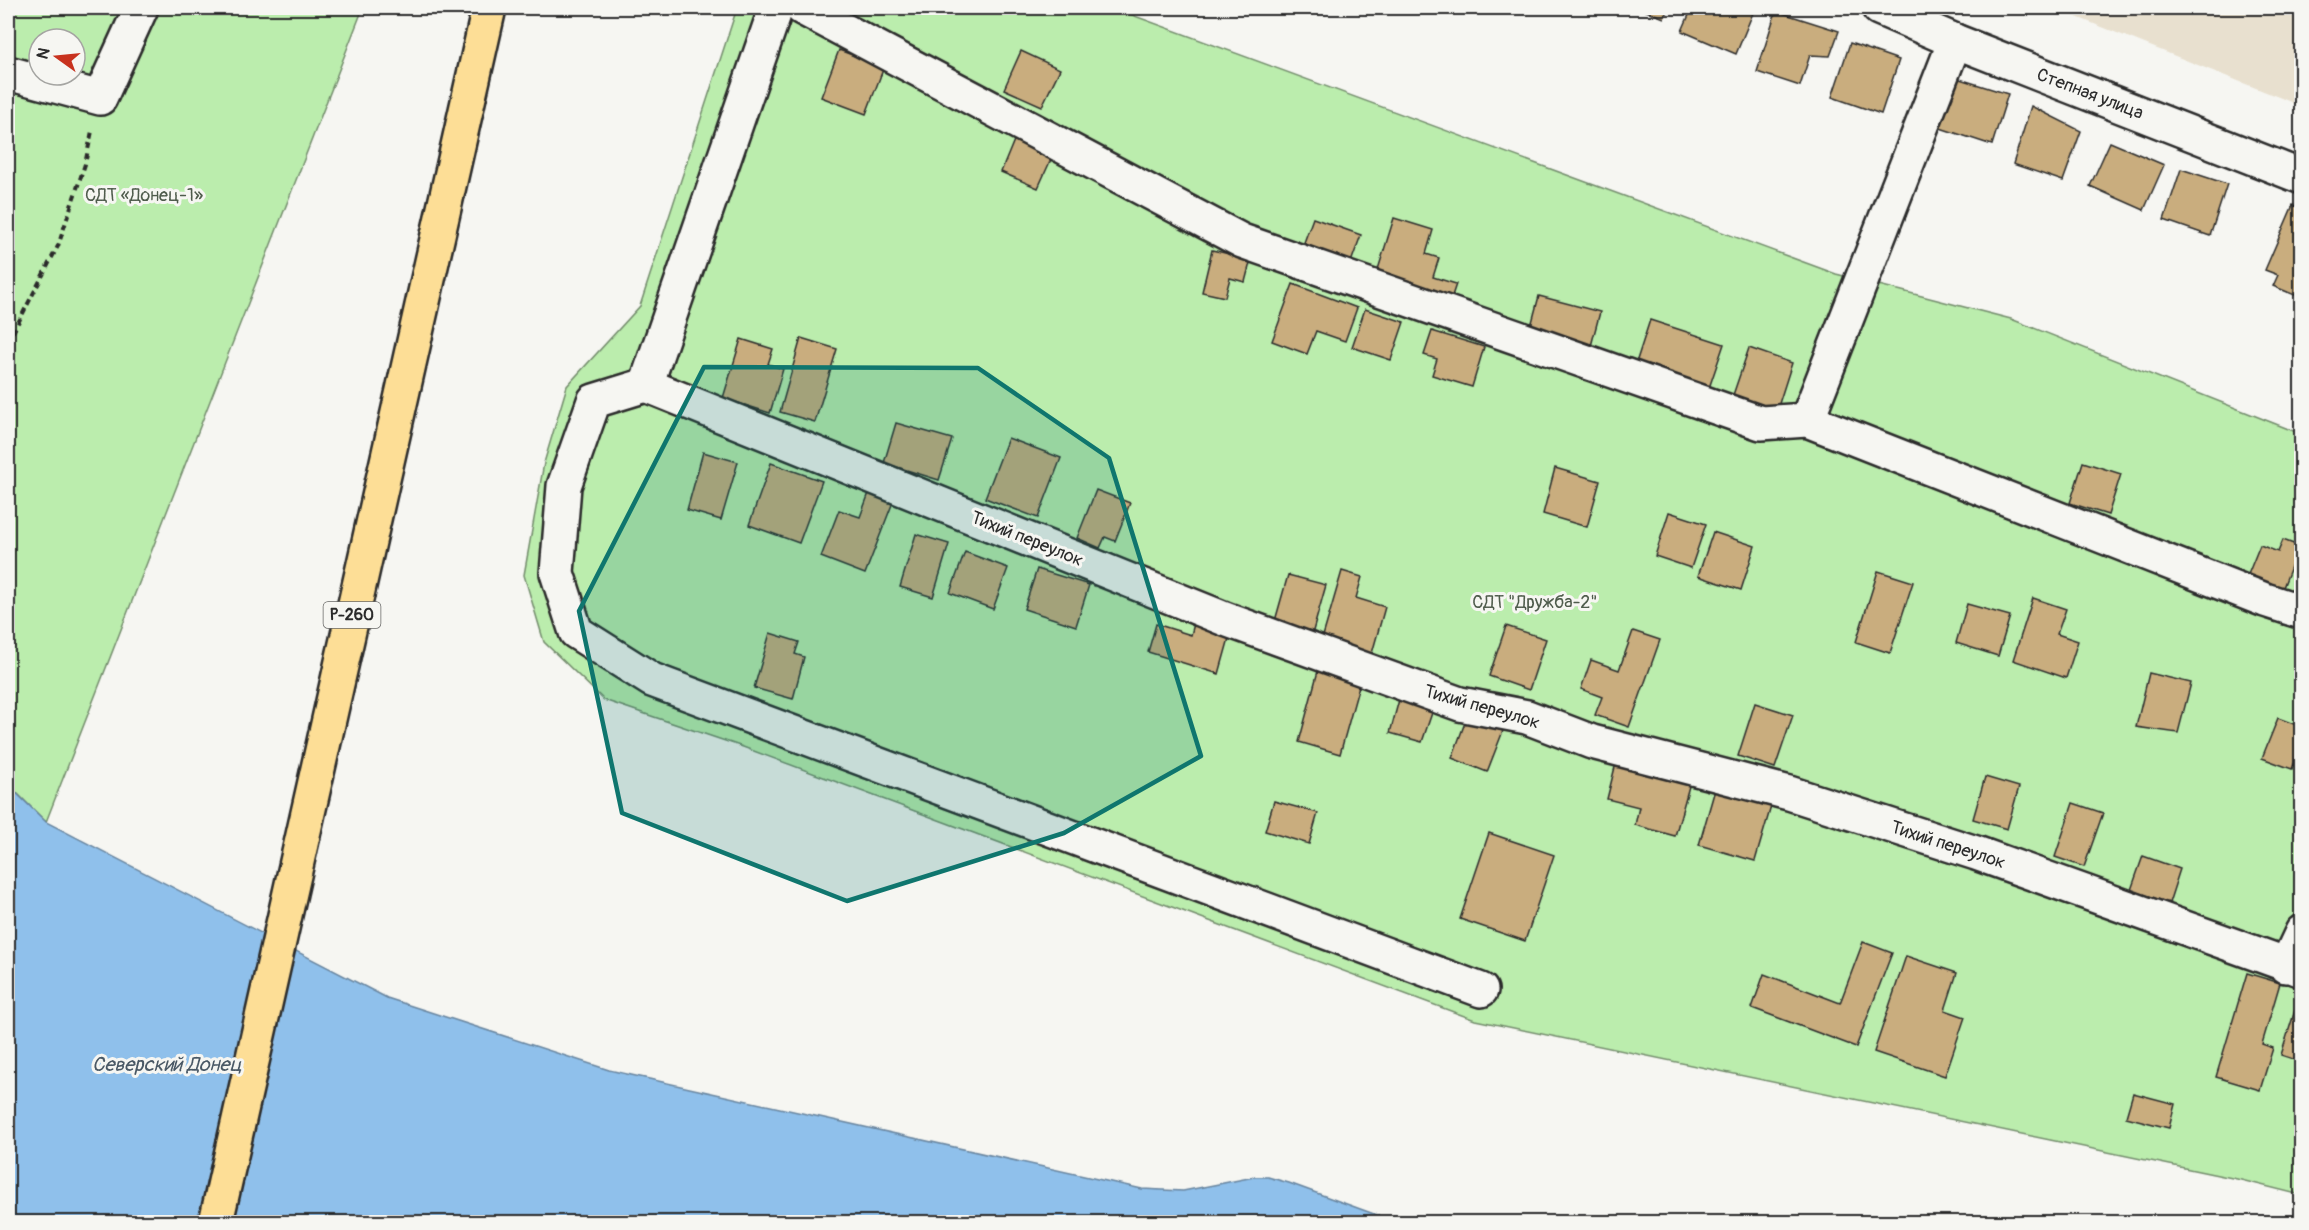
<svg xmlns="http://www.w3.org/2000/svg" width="2309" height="1230" viewBox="0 0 2309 1230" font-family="Pangolin,sans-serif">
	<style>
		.built { fill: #e8e0cf }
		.green { fill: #bbedad; stroke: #738c6c; stroke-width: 1.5; fill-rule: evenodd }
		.water { fill: #8fc0eb; stroke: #67849e; stroke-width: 1.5 }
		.building { fill: #c9ad7e; stroke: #2b2b2b; stroke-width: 1.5 }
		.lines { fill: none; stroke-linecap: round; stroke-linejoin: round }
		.minor-casing { stroke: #2b2b2b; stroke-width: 38 }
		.highway-casing { stroke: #2b2b2b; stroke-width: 38 }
		.path { stroke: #2b2b2b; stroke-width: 4; stroke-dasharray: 6 4.5; stroke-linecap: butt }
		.minor { stroke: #f6f6f2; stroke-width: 33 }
		.highway { stroke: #fdde96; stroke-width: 33 }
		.marked { fill: #0f766e; fill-opacity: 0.2; stroke: #0f766e; stroke-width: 4.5; stroke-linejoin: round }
		.labels { text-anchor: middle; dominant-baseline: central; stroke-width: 6; stroke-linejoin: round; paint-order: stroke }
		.shield { fill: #f6f6f2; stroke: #686867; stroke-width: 1.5 }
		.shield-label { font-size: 16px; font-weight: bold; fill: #2b2b2b }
		.street-label { font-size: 18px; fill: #2b2b2b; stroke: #f6f6f2 }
		.park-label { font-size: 18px; fill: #4f5c4c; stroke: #f6f6f2 }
		.water-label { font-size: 20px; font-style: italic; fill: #495865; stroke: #f6f6f2 }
	</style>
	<rect width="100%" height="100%" fill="#f6f6f2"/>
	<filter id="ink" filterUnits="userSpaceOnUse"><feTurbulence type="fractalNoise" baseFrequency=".0167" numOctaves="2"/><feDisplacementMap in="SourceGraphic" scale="12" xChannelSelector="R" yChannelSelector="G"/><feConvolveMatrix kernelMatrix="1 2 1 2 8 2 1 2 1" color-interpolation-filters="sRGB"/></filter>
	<g filter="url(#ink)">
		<path class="built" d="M 2054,8 L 2301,8 L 2301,106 Z"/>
		<g class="green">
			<path d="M 8,8 L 363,8 L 46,822 L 8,784 ZM 39,39 L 75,39 L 75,75 L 39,75 Z"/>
			<path d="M 737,8 L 1113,8 L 1836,274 L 2011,319 L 2301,434 L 2301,1195 L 2237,1179 L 1475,1020 L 743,747 L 604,700 L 544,642 L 524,575 L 544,463 L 567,386 L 640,306 Z"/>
		</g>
		<path class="water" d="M 8,785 L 46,822 L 387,998 L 609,1070 L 1142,1189 L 1183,1191 L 1254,1177 L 1268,1177 L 1289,1183 L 1396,1222 L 8,1222 Z"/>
		<g class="building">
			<path d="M 1639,8 L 1668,8 L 1664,18 Z"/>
			<path d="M 1692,8 L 1755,8 L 1736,54 L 1682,31 Z"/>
			<path d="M 1776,11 L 1839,31 L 1830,56 L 1810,55 L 1800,86 L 1757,72 Z"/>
			<path d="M 1850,43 L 1899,60 L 1881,114 L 1832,97 Z"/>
			<path d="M 839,50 L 884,67 L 866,114 L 821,97 Z"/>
			<path d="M 1021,51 L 1060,69 L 1042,106 L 1004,89 Z"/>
			<path d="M 1950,76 L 2008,94 L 1992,145 L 1934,126 Z"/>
			<path d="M 2031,106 L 2081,131 L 2063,181 L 2013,164 Z"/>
			<path d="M 1015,138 L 1053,155 L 1038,188 L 1001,172 Z"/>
			<path d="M 2110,142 L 2164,165 L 2144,210 L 2090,186 Z"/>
			<path d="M 2181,169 L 2227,184 L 2210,236 L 2164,220 Z"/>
			<path d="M 2293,205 L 2302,209 L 2302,298 L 2273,286 L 2278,275 L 2265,270 Z"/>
			<path d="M 1313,218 L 1361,235 L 1350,265 L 1302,248 Z"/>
			<path d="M 1394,218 L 1433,230 L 1426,254 L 1439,258 L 1433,277 L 1456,284 L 1451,299 L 1376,276 Z"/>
			<path d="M 1212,250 L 1251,259 L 1245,282 L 1230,278 L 1225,297 L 1202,292 Z"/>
			<path d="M 1293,284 L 1357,308 L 1345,341 L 1316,331 L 1307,354 L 1272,341 Z"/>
			<path d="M 1539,296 L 1600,312 L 1591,346 L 1530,330 Z"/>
			<path d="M 1365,309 L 1404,322 L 1391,360 L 1352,347 Z"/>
			<path d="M 1650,320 L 1724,344 L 1708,391 L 1635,366 Z"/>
			<path d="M 1432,331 L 1484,347 L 1472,387 L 1432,375 L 1437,359 L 1424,355 Z"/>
			<path d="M 801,338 L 837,349 L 815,422 L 780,412 Z"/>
			<path d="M 741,339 L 773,349 L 768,364 L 783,369 L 770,413 L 723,398 Z"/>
			<path d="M 1749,348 L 1792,363 L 1776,413 L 1732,398 Z"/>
			<path d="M 896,423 L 952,439 L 939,480 L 884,463 Z"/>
			<path d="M 1008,438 L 1061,458 L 1038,518 L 985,498 Z"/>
			<path d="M 703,452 L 738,462 L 721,520 L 687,510 Z"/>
			<path d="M 2083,462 L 2121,474 L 2108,515 L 2070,503 Z"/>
			<path d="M 771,463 L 822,481 L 799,543 L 749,525 Z"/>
			<path d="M 1555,468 L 1600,481 L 1587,527 L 1543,514 Z"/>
			<path d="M 1096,490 L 1130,503 L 1115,541 L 1105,537 L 1100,548 L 1077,538 Z"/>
			<path d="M 869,493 L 893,502 L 865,574 L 821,557 L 839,510 L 860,517 Z"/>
			<path d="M 1669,512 L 1706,524 L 1691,568 L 1655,556 Z"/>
			<path d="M 1713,532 L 1755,546 L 1741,590 L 1698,576 Z"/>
			<path d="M 916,534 L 949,544 L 933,597 L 900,587 Z"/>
			<path d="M 2283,540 L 2299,546 L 2282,590 L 2247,577 L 2260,545 L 2278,552 Z"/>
			<path d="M 965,552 L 1008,568 L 993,609 L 950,593 Z"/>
			<path d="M 1037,569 L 1089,585 L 1076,626 L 1024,609 Z"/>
			<path d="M 1342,571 L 1362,577 L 1356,598 L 1385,607 L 1371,657 L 1321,643 Z"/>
			<path d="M 1878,571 L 1913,582 L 1890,653 L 1856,642 Z"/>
			<path d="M 1288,575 L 1326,585 L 1311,638 L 1273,628 Z"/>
			<path d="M 2033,598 L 2066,609 L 2057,634 L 2078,641 L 2066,678 L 2013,660 Z"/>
			<path d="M 1967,604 L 2010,616 L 1998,656 L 1956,643 Z"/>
			<path d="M 1195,620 L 1231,631 L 1219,674 L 1148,652 L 1156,624 L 1191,635 Z"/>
			<path d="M 1506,626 L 1546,639 L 1529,690 L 1489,676 Z"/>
			<path d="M 1633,631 L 1660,640 L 1629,727 L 1595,715 L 1602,697 L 1581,689 L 1591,660 L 1619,670 Z"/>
			<path d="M 770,633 L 799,642 L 795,654 L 804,657 L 793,699 L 754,688 Z"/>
			<path d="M 1318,671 L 1360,682 L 1340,754 L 1299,742 Z"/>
			<path d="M 2149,673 L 2191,683 L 2178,733 L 2136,727 Z"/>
			<path d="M 1400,696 L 1434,707 L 1422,742 L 1390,733 Z"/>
			<path d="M 1755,703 L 1793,715 L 1775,768 L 1738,756 Z"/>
			<path d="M 1467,717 L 1503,731 L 1487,772 L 1452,758 Z"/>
			<path d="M 2278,718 L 2302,727 L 2302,744 L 2292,769 L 2262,758 Z"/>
			<path d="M 1617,759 L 1691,779 L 1675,836 L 1635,825 L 1639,807 L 1607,799 Z"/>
			<path d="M 1985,777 L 2019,787 L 2007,829 L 1973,819 Z"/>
			<path d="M 1716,786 L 1772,803 L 1755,861 L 1699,845 Z"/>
			<path d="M 1274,801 L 1318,813 L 1309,844 L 1265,831 Z"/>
			<path d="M 2073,803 L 2103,813 L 2084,867 L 2055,857 Z"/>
			<path d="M 1489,833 L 1554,855 L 1525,941 L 1460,919 Z"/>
			<path d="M 2143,856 L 2180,869 L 2169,903 L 2131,890 Z"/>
			<path d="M 1863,942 L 1892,953 L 1856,1047 L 1752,1008 L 1764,974 L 1840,1003 Z"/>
			<path d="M 1906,956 L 1957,973 L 1945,1010 L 1965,1017 L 1945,1076 L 1874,1052 Z"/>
			<path d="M 2247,973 L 2280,983 L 2262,1044 L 2273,1048 L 2260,1090 L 2216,1077 Z"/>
			<path d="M 2296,1007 L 2302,1009 L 2302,1062 L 2281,1055 Z"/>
			<path d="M 2133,1093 L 2175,1104 L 2169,1128 L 2126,1117 Z"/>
		</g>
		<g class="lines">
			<g class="minor-casing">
				<g id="minor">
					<path d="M 802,8 L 1242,241 L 1761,423 L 1807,420 L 2265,600 L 2302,612"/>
					<path d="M 1879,8 L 1955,41 L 2302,177"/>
					<path d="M 8,73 L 100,98 L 141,8"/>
					<path d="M 646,385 L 1225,619 L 1460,704 L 1527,717 L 1592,742 L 1789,793 L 1976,853 L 2302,970"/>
					<path d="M 646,385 L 594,401 L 564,486 L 557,573 L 576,632 L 652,680 L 1481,990"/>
					<path d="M 646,385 L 776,8"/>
					<path d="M 1807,420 L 1955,41"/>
					<path d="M 2286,966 L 2302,932"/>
				</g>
			</g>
			<g class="highway-casing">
				<path id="highway" d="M 216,1222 L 489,8"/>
			</g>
			<path class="path" d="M 8,342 L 58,246 L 85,164 L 92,131"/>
			<use href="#minor" class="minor"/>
			<use href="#highway" class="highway"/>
		</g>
	</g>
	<path class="marked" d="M 704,367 L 978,368 L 1109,458 L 1201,756 L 1064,833 L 847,901 L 622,813 L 579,611 Z"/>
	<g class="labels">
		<rect class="shield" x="323.5" y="602" width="57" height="26" rx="4.5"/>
		<g class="shield-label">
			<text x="352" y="615">Р-260</text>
		</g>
		<g class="street-label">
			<text transform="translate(2090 94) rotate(21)">Степная улица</text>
			<text transform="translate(1027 539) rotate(22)">Тихий переулок</text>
			<text transform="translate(1482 707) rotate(16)">Тихий переулок</text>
			<text transform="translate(1948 845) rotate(18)">Тихий переулок</text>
		</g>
		<g class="park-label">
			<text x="144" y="195">СДТ «Донец-1»</text>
			<text x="1535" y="602">СДТ "Дружба-2"</text>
		</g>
		<g class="water-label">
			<text x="167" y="1064">Северский Донец</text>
		</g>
	</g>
	<rect width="2309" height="1230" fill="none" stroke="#f6f6f2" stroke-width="30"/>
	<rect x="15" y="15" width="2279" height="1200" fill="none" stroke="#2b2b2b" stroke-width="2" filter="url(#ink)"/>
	<g transform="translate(57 57) rotate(285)"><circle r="28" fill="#f6f6f2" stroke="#a5a5a2" stroke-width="1.5"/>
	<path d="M0-4.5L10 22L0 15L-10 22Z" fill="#c8321e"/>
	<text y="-9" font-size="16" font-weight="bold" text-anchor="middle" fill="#2b2b2b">N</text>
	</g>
</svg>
